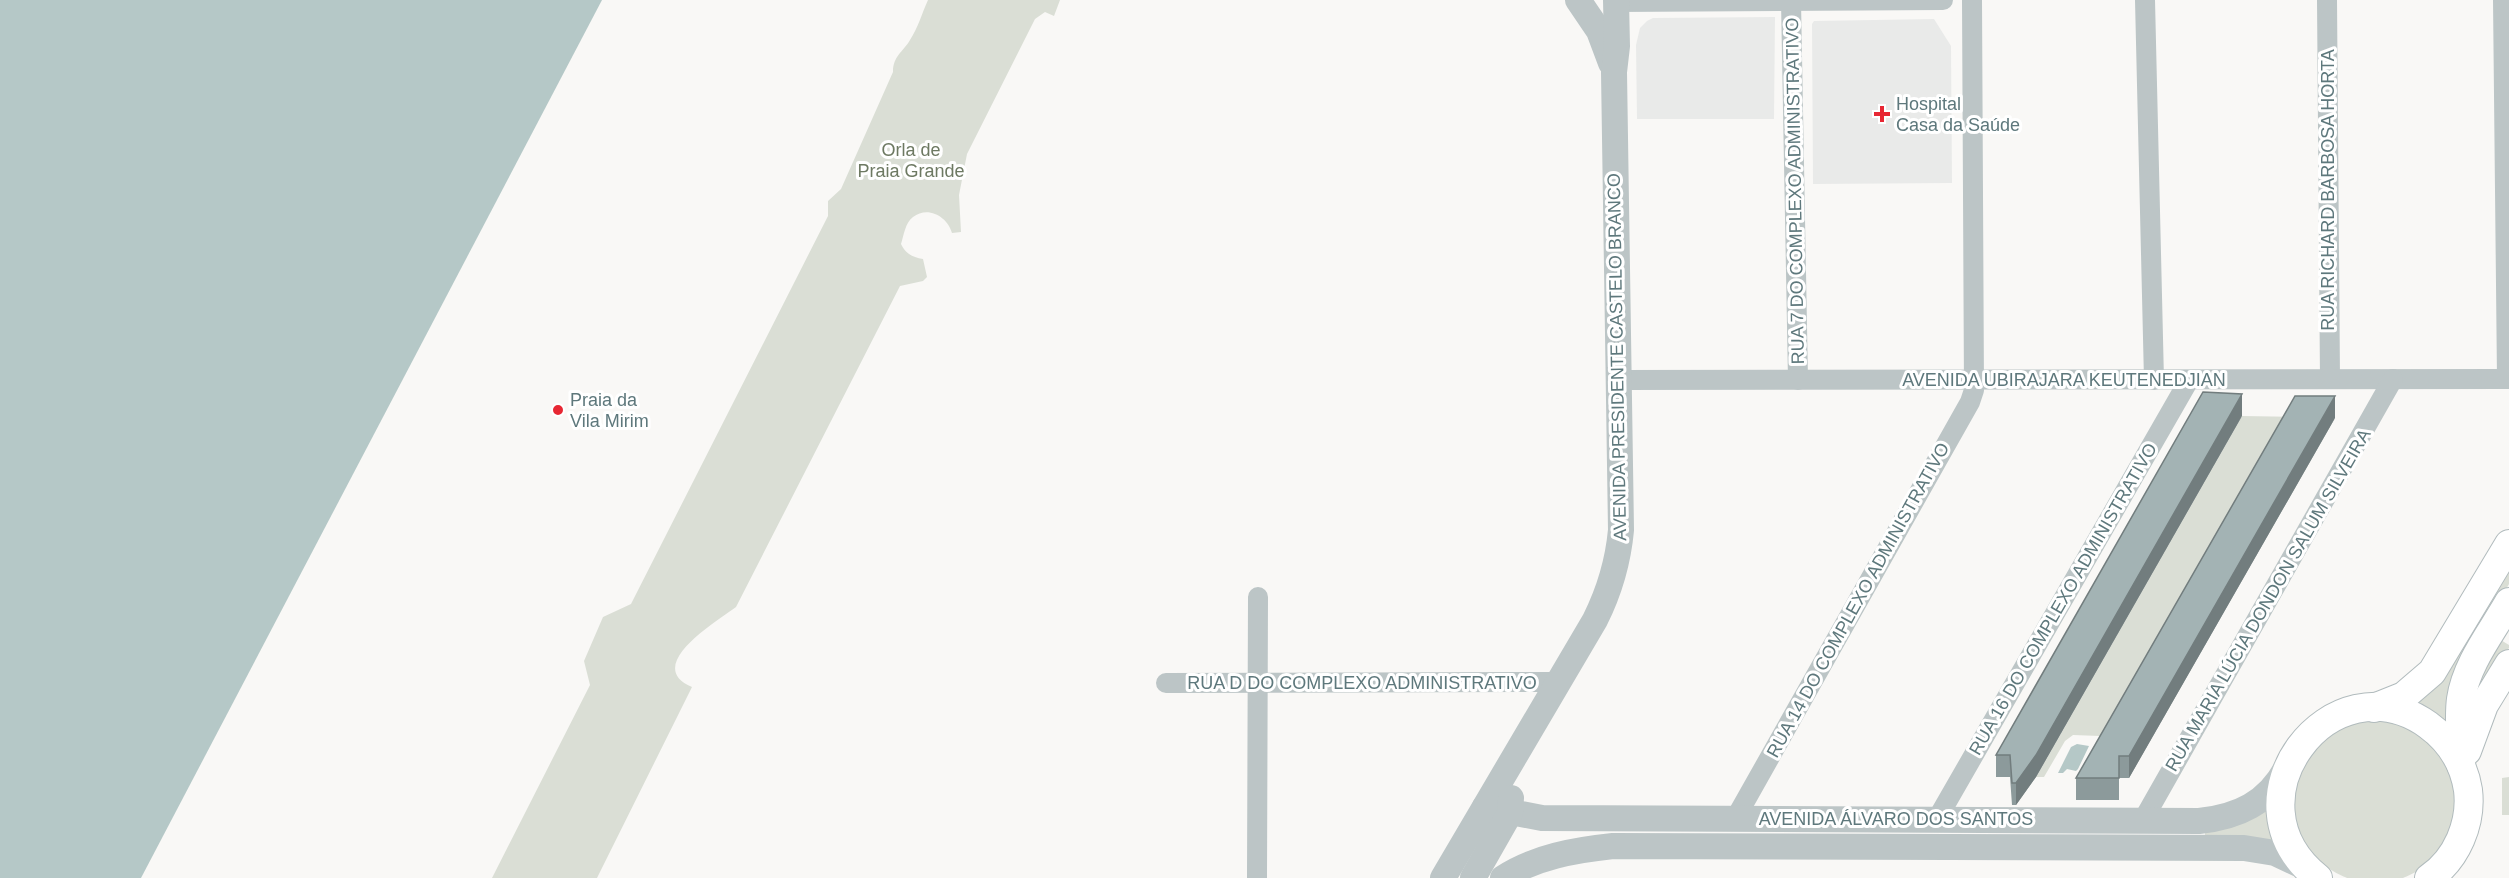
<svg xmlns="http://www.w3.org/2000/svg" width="2509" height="878" viewBox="0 0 2509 878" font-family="Helvetica,sans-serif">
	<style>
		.built { fill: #e9eae9 }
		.green { fill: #daded5 }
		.water { fill: #b5c8c7 }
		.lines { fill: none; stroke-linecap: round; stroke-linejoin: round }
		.secondary-casing { stroke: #b1bbbd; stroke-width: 30 }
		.minor { stroke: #bcc5c6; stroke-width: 20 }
		.tertiary { stroke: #bcc5c6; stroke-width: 26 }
		.secondary { stroke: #fff; stroke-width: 28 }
		.wall { fill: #8c9a9b }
		.shaded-wall { fill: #727d7e }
		.building { fill: #a3b3b4; stroke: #727d7e; stroke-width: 1.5 }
		.poi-dot { fill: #e72733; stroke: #fff; stroke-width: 2 }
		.labels { text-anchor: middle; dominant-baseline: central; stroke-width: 6; stroke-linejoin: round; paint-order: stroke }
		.poi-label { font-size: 18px; fill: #5e787c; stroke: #fff; text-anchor: start }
		.park-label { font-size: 18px; fill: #6d7962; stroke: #fff }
		.street-label { font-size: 18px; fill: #5e787c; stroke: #fff }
	</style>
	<rect width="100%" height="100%" fill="#f9f8f6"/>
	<g class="built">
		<path d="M 1775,17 L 1774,119 L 1637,119 L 1636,45 L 1640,28 L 1647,21 L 1653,18 Z"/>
		<path d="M 1934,19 L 1951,46 L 1952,183 L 1813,184 L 1812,24 L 1814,21 Z"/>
	</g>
	<g class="green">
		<path d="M 928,0 L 1060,0 L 1054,16 L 1045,12 L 1035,19 L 967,154 L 959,195 L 961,232 L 952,233 C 948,217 928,205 913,217 C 905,223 904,235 901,244 C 906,254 912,257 923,259 L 927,277 L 923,281 L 900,286 L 736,607 C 717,621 642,666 692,687 L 597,878 L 492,878 L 590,685 L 584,661 L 603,617 L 631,604 L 828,216 L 828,201 L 841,189 L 893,72 C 893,56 903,52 910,40 C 918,28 922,13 928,0 Z"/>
		<path d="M 2242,416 L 2295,417 L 2099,742 L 2100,736 L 2073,735 L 2065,741 L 2044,777 L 2036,777 Z"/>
		<path d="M 2509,561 L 2509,584 L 2466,658 L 2452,726 L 2412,702 Z"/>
		<path d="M 2499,639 L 2509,645 L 2509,648 L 2499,659 L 2471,700 Z"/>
		<circle cx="2375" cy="802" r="81"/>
		<path d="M 2509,777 L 2509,815 L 2502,815 L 2502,778 Z"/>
		<path d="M 2267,806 L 2277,838 L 2273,841 L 2205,839 L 2205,829 Z"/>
	</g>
	<g class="water">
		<path d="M 0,0 L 602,0 L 141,878 L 0,878 Z"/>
		<path d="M 2077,744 L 2089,746 L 2078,769 L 2076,771 L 2067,769 L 2063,773 L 2058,773 L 2071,747 Z"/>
	</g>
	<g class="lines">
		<g class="secondary-casing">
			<g id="secondary">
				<path d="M 2374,708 L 2404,696 L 2432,672 L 2509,544"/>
				<path d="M 2467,751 L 2484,705 L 2509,664"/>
				<path d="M 2461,765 C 2462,743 2458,720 2461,699 C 2466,664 2492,632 2509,602"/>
				<path d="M 2318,878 C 2221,801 2331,656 2428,725 C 2450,741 2464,764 2468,790 C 2472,823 2457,859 2429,878"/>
			</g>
		</g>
		<g class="minor">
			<path d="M 2145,0 L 2154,380"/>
			<path d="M 2327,0 L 2330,379"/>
			<path d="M 2503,0 L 2507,379"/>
			<path d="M 1791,1 L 1798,380"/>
			<path d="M 1616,2 L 1943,0"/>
			<path d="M 1618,380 L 2509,379"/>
			<path d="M 1166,683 L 1558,682"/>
			<path d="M 1735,819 L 1970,402 L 1974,390 L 1972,0"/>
			<path d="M 1937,819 L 2189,380"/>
			<path d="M 2143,820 L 2393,379"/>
			<path d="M 1257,878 L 1258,597"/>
		</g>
		<g class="tertiary">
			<path d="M 1578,0 L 1599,31 L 1611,63"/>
			<path d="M 1485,807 L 1542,818 L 2199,821 C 2238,817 2268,803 2287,767"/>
			<path d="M 1443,878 L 1595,620 C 1610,590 1618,563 1621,530 L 1614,72 L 1617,46 L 1616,0"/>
			<path d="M 1473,878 L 1510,813 L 1511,798"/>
			<path d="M 1503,878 C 1535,857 1575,850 1613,846 L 2244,848 L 2275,853 L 2307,868"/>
		</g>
		<use href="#secondary" class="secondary"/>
	</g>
	<g class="wall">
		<path d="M 2242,416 L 2036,777 L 2016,805 L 2012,805 L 2010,777 L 1996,777 L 1996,755 Z"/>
		<path d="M 2335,418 L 2129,778 L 2119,778 L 2119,800 L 2076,800 L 2076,778 Z"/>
	</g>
	<g class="shaded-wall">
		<path d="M 2242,394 L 2242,416 L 2036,777 L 2016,805 L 2016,783 Z"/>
		<path d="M 2335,396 L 2335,418 L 2129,778 L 2129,756 Z"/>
	</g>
	<g class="building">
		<path d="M 2203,392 L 2242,394 L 2036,755 L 2016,783 L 2012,783 L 2010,755 L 1996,755 Z"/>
		<path d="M 2295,396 L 2335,396 L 2129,756 L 2119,756 L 2119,778 L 2076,778 Z"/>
	</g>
	<g class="poi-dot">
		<path d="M1879 105h6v6h6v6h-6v6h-6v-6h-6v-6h6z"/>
		<circle cx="558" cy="410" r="6"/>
	</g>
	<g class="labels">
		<g class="poi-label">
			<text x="1896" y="104">Hospital<tspan x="1896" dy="21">Casa da Saúde</tspan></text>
			<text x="570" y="400">Praia da<tspan x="570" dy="21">Vila Mirim</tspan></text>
		</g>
		<g class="park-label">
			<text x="911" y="150">Orla de<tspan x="911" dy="21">Praia Grande</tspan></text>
		</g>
		<g class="street-label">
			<text transform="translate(2328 190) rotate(-90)">RUA RICHARD BARBOSA HORTA</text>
			<text transform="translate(1795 191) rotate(-91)">RUA 7 DO COMPLEXO ADMINISTRATIVO</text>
			<text transform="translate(1617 357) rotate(-91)">AVENIDA PRESIDENTE CASTELO BRANCO</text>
			<text x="2064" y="380">AVENIDA UBIRAJARA KEUTENEDJIAN</text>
			<text transform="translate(2063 599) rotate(-60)">RUA 16 DO COMPLEXO ADMINISTRATIVO</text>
			<text transform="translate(1858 600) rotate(-61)">RUA 14 DO COMPLEXO ADMINISTRATIVO</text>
			<text transform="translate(2268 600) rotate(-60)">RUA MARIA LÚCIA DONDON SALUM SILVEIRA</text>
			<text x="1362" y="683">RUA D DO COMPLEXO ADMINISTRATIVO</text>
			<text x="1896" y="819">AVENIDA ÁLVARO DOS SANTOS</text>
		</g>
	</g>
</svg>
